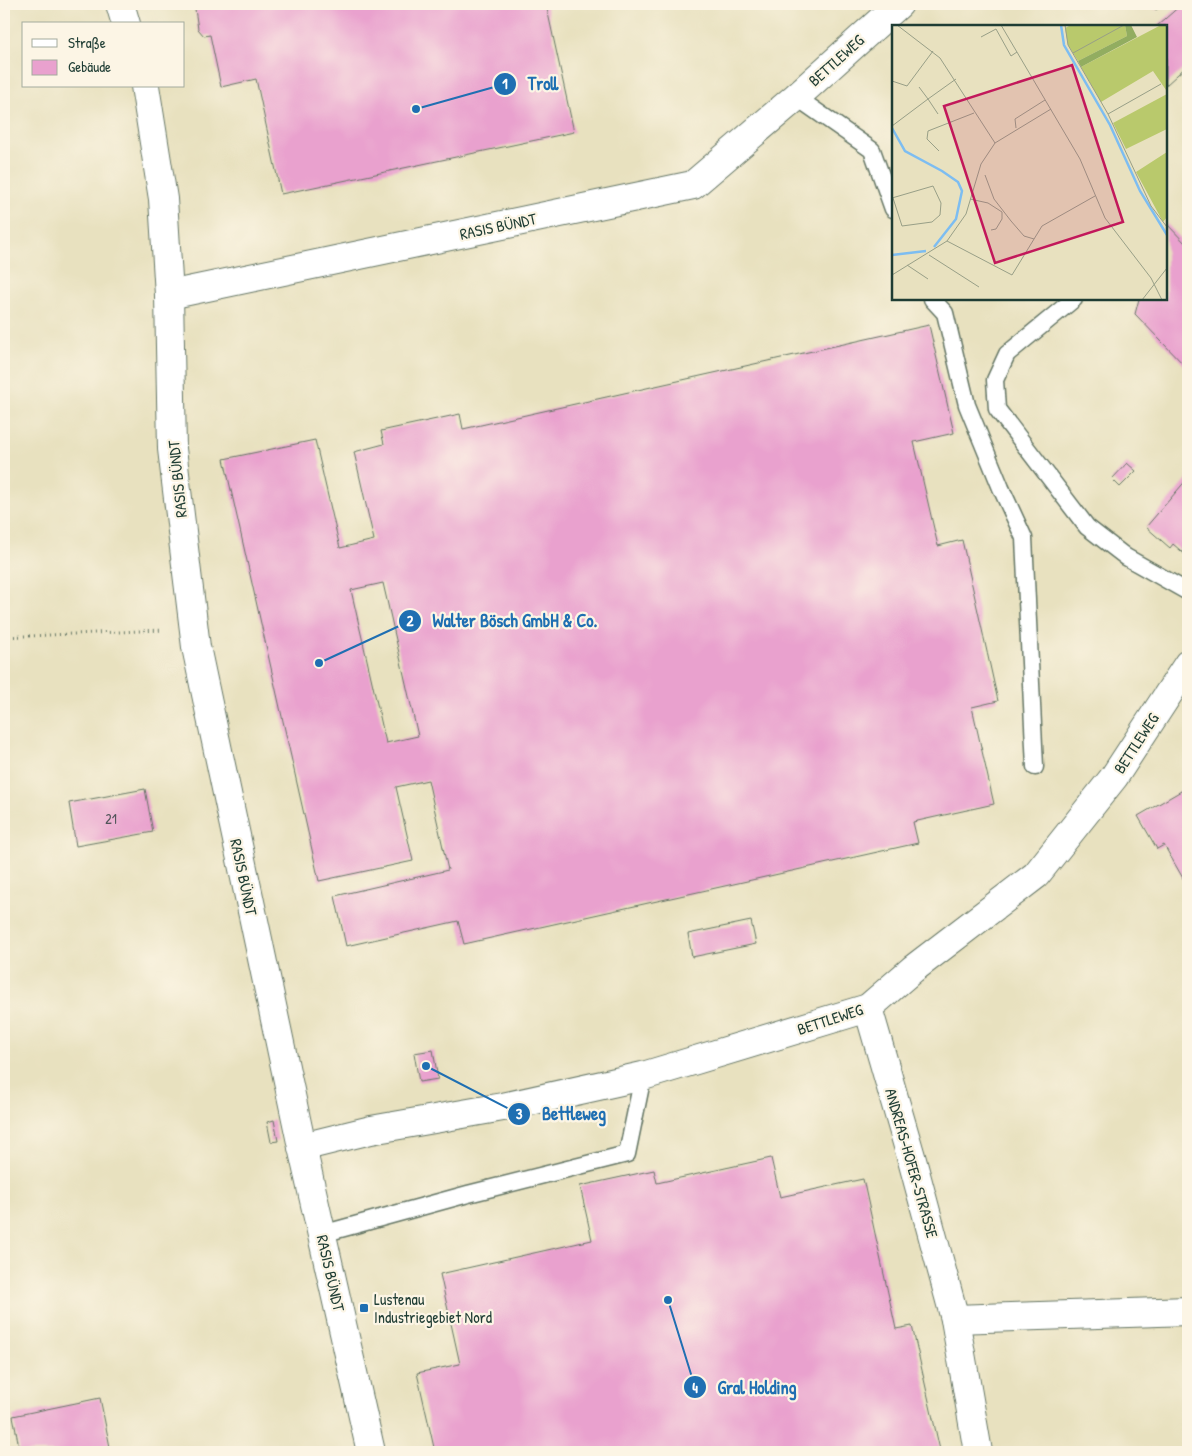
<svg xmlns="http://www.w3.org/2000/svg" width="1192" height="1456" viewBox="0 0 1192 1456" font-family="'Patrick Hand',sans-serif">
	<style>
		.building { fill: #e9a1ce; fill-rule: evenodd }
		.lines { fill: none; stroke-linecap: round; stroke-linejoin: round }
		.lane-casing { stroke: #657665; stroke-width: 19 }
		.street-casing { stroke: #657665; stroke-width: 30 }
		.path { stroke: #657665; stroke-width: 3; stroke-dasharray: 1 4; stroke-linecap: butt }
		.lane { stroke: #fff; stroke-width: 16 }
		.street { stroke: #fff; stroke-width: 28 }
		.poi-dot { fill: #1f6fb2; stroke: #fcf5e5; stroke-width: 2 }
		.labels { text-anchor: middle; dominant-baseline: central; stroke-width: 4.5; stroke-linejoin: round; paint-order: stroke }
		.number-label { font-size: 14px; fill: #52565a }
		.street-label { font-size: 16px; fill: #1f3d34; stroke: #fcf5e5 }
		.poi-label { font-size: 16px; fill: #1f3d34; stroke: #fcf5e5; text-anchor: start }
		.inset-river { fill: none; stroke: #7dbdf1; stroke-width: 2.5 }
		.inset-road { fill: none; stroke: #989f87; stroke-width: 1 }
		.view { fill: #c2185b; fill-opacity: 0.15; stroke: #c2185b; stroke-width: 2.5 }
		.inset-edge { fill: none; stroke: #1f3d34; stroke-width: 2.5 }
		.leader { fill: none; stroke: #1f6fb2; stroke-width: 2 }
		.callout-dot { fill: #1f6fb2; stroke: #fcf5e5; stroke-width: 2 }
		.mark-label { font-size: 15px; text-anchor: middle; font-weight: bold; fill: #fff }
		.callout-label { font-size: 18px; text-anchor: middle; font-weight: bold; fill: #1f6fb2; stroke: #fcf5e5; stroke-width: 4.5; stroke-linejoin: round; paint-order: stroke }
	</style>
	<rect width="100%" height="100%" fill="#fcf5e5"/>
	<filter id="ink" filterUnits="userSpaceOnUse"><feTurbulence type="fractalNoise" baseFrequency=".02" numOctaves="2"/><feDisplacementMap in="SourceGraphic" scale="10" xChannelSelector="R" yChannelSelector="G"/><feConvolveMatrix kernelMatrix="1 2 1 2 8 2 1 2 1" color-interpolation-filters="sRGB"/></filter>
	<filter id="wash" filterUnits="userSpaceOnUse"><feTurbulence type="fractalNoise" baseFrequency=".0096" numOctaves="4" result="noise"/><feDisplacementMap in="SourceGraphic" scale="20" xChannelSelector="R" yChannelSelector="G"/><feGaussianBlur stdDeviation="1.12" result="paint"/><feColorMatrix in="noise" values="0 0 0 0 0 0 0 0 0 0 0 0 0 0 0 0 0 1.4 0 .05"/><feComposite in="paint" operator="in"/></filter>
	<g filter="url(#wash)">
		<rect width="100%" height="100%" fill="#e8e1bf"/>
		<g id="blocks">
			<g class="building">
				<path d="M 199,4 L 546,4 L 574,132 L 281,194 L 256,79 L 221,87 L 210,35 L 204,36 L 198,29 L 195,9 Z"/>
				<path d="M 1151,4 L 1163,4 L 1156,10 Z"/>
				<path d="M 1182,4 L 1188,4 L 1188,65 L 1166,85 L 1166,26 L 1157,26 Z"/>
				<path d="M 1166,223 L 1188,246 L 1187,368 L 1135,314 L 1139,299 L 1166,299 Z"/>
				<path d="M 929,325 L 954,433 L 914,442 L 938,546 L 962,540 L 998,701 L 972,707 L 994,804 L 913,822 L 918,843 L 464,944 L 458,921 L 346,946 L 335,896 L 448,870 L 428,780 L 396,787 L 413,861 L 319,881 L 224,459 L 315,440 L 340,548 L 374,540 L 354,452 L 384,444 L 381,431 L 460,414 L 463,429 ZM 383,583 L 418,736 L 386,743 L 351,590 Z"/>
				<path d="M 1127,463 L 1136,471 L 1120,487 L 1112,479 Z"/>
				<path d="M 1188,478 L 1188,557 L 1173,544 L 1170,548 L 1146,527 Z"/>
				<path d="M 1188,787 L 1188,887 L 1164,845 L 1157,849 L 1138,816 Z"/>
				<path d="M 145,789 L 153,832 L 76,846 L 69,803 Z"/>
				<path d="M 751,921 L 756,944 L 692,957 L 688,934 Z"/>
				<path d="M 433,1050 L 438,1079 L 419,1082 L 414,1053 Z"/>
				<path d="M 274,1120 L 278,1141 L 271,1142 L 267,1122 Z"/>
				<path d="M 771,1158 L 780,1197 L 863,1179 L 896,1329 L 912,1326 L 940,1450 L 929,1452 L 435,1452 L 417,1373 L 460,1364 L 440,1274 L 592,1240 L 580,1186 L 654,1170 L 657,1183 Z"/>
				<path d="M 100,1398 L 111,1452 L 20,1452 L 13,1416 Z"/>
			</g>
		</g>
	</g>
	<g filter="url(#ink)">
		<use href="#blocks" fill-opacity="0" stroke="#657665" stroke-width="1"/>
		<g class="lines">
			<g class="lane-casing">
				<g id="lane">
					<path d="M 796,97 L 872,150 L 893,209"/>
					<path d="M 932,299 L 945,313 L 967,405 L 1001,488 L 1024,538 L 1035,767"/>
					<path d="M 1074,299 L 1007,354 L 995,380 L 997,409 L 1087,527 L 1126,557 L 1188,592"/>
					<path d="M 322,1234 L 468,1194 L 627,1154 L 643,1076"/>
				</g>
			</g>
			<g class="street-casing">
				<g id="street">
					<path d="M 120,4 L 126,24"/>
					<path d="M 145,86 L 163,199 L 169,295 L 172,449 L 196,647 L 302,1147 L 371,1452"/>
					<path d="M 169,295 L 693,185 L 796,97 L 899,4"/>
					<path d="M 868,1008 L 912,1160 L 955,1319 L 978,1452"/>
					<path d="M 302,1147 L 371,1130 L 503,1107 L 643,1076 L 868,1008 L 913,969 L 1036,875 L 1114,777 L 1188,664"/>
					<path d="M 955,1319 L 1188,1311"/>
				</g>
			</g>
			<path class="path" d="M 4,637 L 163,630"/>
			<use href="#lane" class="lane"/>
			<use href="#street" class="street"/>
		</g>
	</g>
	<rect class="poi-dot" x="359" y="1303" width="10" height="10" rx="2.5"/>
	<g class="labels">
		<g class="number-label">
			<text x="111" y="818">21</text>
		</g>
		<g class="street-label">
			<text transform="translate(836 60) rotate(-42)">BETTLEWEG</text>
			<text transform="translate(498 226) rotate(-12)">RASIS BÜNDT</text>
			<text transform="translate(177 479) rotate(-96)">RASIS BÜNDT</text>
			<text transform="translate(1136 743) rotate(-57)">BETTLEWEG</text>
			<text transform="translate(244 877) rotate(78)">RASIS BÜNDT</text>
			<text transform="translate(830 1019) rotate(-18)">BETTLEWEG</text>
			<text transform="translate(912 1163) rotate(74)">ANDREAS-HOFER-STRASSE</text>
			<text transform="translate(331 1273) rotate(77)">RASIS BÜNDT</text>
		</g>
		<g class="poi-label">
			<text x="374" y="1299">Lustenau<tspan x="374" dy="18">Industriegebiet Nord</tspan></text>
		</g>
	</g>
	<g transform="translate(892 25)">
		<rect width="275" height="275" fill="#e8e1bf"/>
		<path d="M 179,0 L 233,0 L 235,11 L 186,36 L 176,20 L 173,3 ZM 269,0 L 275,0 L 275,104 L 234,124 L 221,98 L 275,69 L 274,65 L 261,46 L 209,77 L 189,42 ZM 275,127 L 275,192 L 271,197 L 244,147 Z" fill="#b9c96c"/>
		<path d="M 233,0 L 239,0 L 245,12 L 189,42 L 186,36 L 235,11 Z" fill="#92ad60"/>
		<path class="inset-river" d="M 169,0 L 172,20 L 218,100 L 248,166 L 275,210M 0,103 L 13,126 L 50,146 L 66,157 L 70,166 L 64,194 L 42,222M 0,230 L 34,226"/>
		<path class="inset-road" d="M 5,0 L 48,33 L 103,118M 109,0 L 188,134 L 213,193 L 259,253 L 270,275M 173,0 L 176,20 L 216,89 L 259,181 L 275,202M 89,12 L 104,4 L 119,31 L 125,27M 181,28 L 232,0M 0,56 L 15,61 L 41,26M 46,89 L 36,74 L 64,54M 216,89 L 269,59M 0,101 L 36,74 L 27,62M 124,103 L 123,94 L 153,75M 47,126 L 35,114 L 36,106 L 82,88M 93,150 L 102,174 L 119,196 L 132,211 L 142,214M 0,173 L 41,161 L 49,178 L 48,190 L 40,197 L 10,201 L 1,173M 78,174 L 96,178 L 110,187 L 110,194 L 104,204 L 99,205M 55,216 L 120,250 L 150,201 L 203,171M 37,230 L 87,262M 15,240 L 36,254M 0,250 L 55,216 L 74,189 L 89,139 L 103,118 L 159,84M 250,275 L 275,243"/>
		<path class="view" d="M 180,40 L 231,197 L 103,238 L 52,81 Z"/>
		<rect width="275" height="275" class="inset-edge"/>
	</g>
	<path class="leader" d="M416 109L505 84M319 663L410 621M426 1066L519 1114M668 1300L695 1387"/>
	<g class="callout-dot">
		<circle cx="416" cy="109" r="5"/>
		<circle cx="319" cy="663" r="5"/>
		<circle cx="426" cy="1066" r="5"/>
		<circle cx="668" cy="1300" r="5"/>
		<circle cx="505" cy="84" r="12"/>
		<circle cx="410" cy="621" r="12"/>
		<circle cx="519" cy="1114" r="12"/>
		<circle cx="695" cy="1387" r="12"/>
	</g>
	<g class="mark-label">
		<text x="505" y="89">1</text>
		<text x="410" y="626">2</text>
		<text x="519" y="1119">3</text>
		<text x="695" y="1393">4</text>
	</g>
	<g class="callout-label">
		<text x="543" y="90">Troll</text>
		<text x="515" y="627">Walter Bösch GmbH &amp; Co.</text>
		<text x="574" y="1120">Bettleweg</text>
		<text x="757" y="1394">Gral Holding</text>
	</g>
	<rect width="1192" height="1456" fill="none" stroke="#fcf5e5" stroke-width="20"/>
	<rect x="22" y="22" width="162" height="65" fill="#fcf5e5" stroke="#a4ab9e"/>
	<rect x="32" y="39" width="25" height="8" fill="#ffffff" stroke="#a4ab9e"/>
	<text x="68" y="48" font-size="15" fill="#1f3d34">Straße</text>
	<rect x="32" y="60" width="25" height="15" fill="#e9a1ce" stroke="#a4ab9e"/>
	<text x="68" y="72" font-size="15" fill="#1f3d34">Gebäude</text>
</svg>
